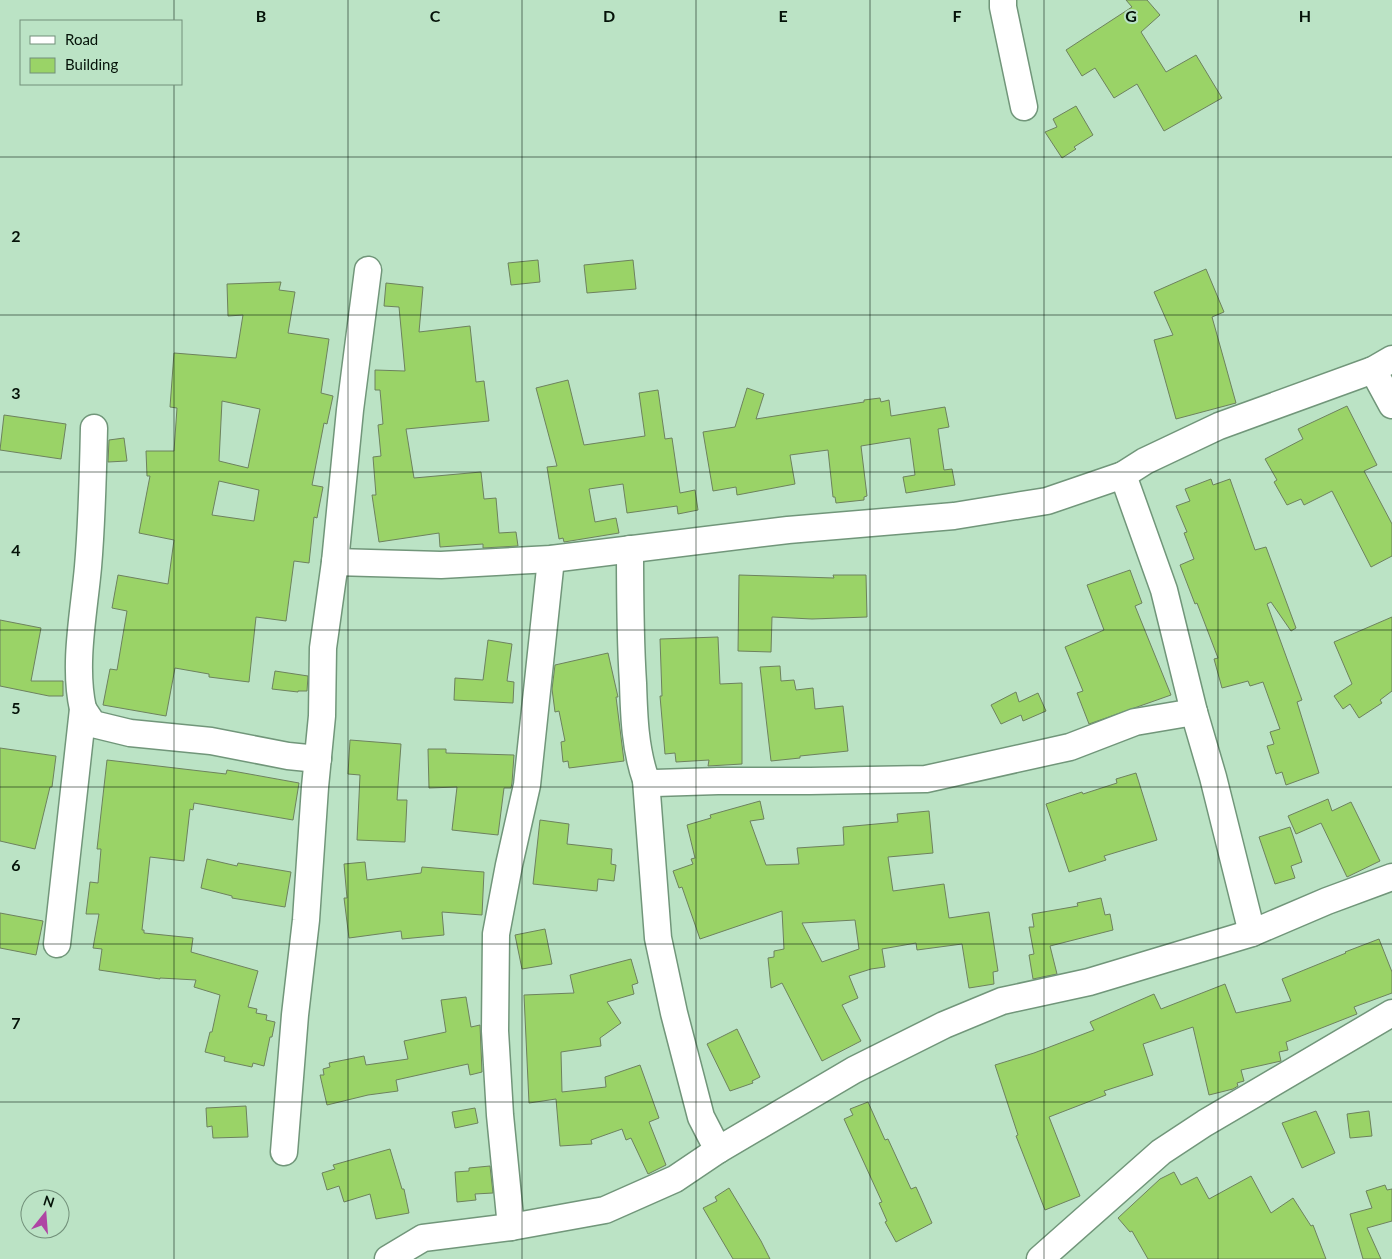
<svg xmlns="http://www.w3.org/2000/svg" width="1392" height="1259" viewBox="0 0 1392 1259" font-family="Lato,sans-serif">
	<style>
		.building { fill: #9ad367; stroke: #6d825e; fill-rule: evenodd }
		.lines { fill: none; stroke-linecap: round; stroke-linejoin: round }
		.minor-casing { stroke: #71967a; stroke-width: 29 }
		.minor { stroke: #fff; stroke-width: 26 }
		.grid { fill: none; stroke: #051309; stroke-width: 1; stroke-opacity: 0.55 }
		.grid-label { font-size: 16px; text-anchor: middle; font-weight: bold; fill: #051309; stroke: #bbe3c5; stroke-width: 4; stroke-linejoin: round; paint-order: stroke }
	</style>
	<rect width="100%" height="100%" fill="#bbe3c5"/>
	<g class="building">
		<path d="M 1126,0 L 1147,0 L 1160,15 L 1141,32 L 1166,72 L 1196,55 L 1222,98 L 1164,131 L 1137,84 L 1114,98 L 1095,68 L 1082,76 L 1066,50 L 1132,7 Z"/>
		<path d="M 1076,106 L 1093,135 L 1074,147 L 1076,149 L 1062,158 L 1045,132 L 1057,127 L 1053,119 Z"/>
		<path d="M 538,260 L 540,282 L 511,285 L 508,263 Z"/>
		<path d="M 633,260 L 636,289 L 587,293 L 584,265 Z"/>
		<path d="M 1206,269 L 1224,312 L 1212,317 L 1236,403 L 1176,419 L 1154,340 L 1173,335 L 1154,292 Z"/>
		<path d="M 281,282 L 279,290 L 295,292 L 288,333 L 329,339 L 321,393 L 333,396 L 327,424 L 324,423 L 312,485 L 323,487 L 317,518 L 314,517 L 309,563 L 294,561 L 286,621 L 256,617 L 249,682 L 209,677 L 209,674 L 175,668 L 166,716 L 103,705 L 110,669 L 117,670 L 127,611 L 112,608 L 118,575 L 168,584 L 174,540 L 139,533 L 150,476 L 147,476 L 146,451 L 174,451 L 177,408 L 170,407 L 174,353 L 236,358 L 243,315 L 228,316 L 227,284 ZM 222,401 L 260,409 L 248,468 L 219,461 ZM 219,481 L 259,490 L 254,521 L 212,515 Z"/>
		<path d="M 386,283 L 423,287 L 419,332 L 470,326 L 476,382 L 484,381 L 489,421 L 406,429 L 414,478 L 481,472 L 484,499 L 496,498 L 499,533 L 516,532 L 518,546 L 483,548 L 483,544 L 440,547 L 439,533 L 379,542 L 372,495 L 376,495 L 373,457 L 381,456 L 378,425 L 383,424 L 380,390 L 375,390 L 375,370 L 405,371 L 399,307 L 384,306 Z"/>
		<path d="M 568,380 L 584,445 L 645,436 L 639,393 L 658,390 L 665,439 L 672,438 L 680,493 L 695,490 L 698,510 L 678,514 L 677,506 L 627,513 L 623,484 L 589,489 L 595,522 L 616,518 L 619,533 L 564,542 L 563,538 L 559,539 L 547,467 L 557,466 L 536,388 Z"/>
		<path d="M 747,388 L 764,394 L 756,419 L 864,402 L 864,400 L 880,398 L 881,402 L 889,400 L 891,416 L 945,407 L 949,427 L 938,429 L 944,470 L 952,469 L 955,485 L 906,493 L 903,477 L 915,475 L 910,438 L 861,446 L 867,496 L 864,497 L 864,500 L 836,503 L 835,497 L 833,497 L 828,450 L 790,455 L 795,484 L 737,495 L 736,487 L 713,491 L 703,432 L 735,427 Z"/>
		<path d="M 1347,406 L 1377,465 L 1364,471 L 1392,524 L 1392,556 L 1371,567 L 1332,491 L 1304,505 L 1301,499 L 1287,505 L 1274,482 L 1277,480 L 1265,459 L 1303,439 L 1298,429 Z"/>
		<path d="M 4,415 L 66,424 L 61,459 L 0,450 Z"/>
		<path d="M 124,438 L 127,461 L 108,462 L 109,440 Z"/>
		<path d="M 1211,479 L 1213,485 L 1230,479 L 1255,550 L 1266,547 L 1296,628 L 1291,631 L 1271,602 L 1267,604 L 1302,700 L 1297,702 L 1319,773 L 1286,785 L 1282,772 L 1276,774 L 1267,746 L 1274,744 L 1270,732 L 1280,729 L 1263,682 L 1250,686 L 1248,681 L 1222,688 L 1214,659 L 1218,658 L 1197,603 L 1195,604 L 1180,565 L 1194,559 L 1184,533 L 1187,532 L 1176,506 L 1190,501 L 1185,489 Z"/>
		<path d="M 1130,570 L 1142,603 L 1135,606 L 1171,695 L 1089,724 L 1077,693 L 1083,691 L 1065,647 L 1104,630 L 1087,585 Z"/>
		<path d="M 739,575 L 834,578 L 833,575 L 866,575 L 867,617 L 812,619 L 772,617 L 771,652 L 738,651 Z"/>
		<path d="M 1392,617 L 1392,691 L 1380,700 L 1382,703 L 1359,718 L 1350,704 L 1343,709 L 1334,696 L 1352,684 L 1334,642 Z"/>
		<path d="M 0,620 L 41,628 L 31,681 L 63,681 L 63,696 L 49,696 L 0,686 Z"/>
		<path d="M 718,637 L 720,684 L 742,683 L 742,764 L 708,766 L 709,760 L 676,762 L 675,753 L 665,754 L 660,696 L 662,696 L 660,639 Z"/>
		<path d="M 488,640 L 512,644 L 507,681 L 514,682 L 513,703 L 454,700 L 455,678 L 483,680 Z"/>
		<path d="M 608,653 L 618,697 L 616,697 L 624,761 L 569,768 L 568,761 L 563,762 L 561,742 L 565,741 L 559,711 L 555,712 L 552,689 L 555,665 Z"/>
		<path d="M 780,666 L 781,681 L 794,680 L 796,690 L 813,688 L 815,709 L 843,706 L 848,751 L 800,756 L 800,758 L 771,761 L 760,667 Z"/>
		<path d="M 275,671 L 308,676 L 307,691 L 298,691 L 298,692 L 272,689 Z"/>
		<path d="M 1016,692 L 1019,702 L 1038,693 L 1046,711 L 1023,721 L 1021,715 L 1001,724 L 991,705 Z"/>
		<path d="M 350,740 L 401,744 L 397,800 L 407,800 L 405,842 L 357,840 L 360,775 L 348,774 Z"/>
		<path d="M 0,748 L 56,756 L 52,787 L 50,787 L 35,849 L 0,841 Z"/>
		<path d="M 428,749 L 446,749 L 446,753 L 514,755 L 512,783 L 511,788 L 504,788 L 498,835 L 452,830 L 457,787 L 429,788 Z"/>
		<path d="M 107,760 L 226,774 L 227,770 L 299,783 L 293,820 L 194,803 L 193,810 L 190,809 L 184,861 L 150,857 L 142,930 L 144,930 L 144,933 L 193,938 L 191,952 L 258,971 L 248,1007 L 257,1009 L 256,1013 L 267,1015 L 266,1020 L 275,1022 L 272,1037 L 270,1037 L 264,1066 L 253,1063 L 252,1067 L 224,1061 L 225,1057 L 205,1052 L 210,1032 L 212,1032 L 220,995 L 194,987 L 196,980 L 160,978 L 160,979 L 99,970 L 102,949 L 93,948 L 99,914 L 86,914 L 90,882 L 98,883 L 101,849 L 97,849 Z"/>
		<path d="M 1136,773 L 1157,840 L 1104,856 L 1106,860 L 1069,872 L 1046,804 L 1082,792 L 1083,794 L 1117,783 L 1116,779 Z"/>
		<path d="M 1328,799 L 1332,811 L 1351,802 L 1380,861 L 1347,877 L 1321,823 L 1296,834 L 1288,816 Z"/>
		<path d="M 760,801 L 764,819 L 750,821 L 766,865 L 799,864 L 797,848 L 844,845 L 843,827 L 898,822 L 897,814 L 929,811 L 933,853 L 888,857 L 893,891 L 944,884 L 949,918 L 989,912 L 998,971 L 993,972 L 994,984 L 969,988 L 962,944 L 917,950 L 916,943 L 882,949 L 885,967 L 871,969 L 849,976 L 858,998 L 842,1005 L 861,1041 L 822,1061 L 782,983 L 771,988 L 768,958 L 774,957 L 774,951 L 784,949 L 782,911 L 700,939 L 682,887 L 679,888 L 673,871 L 693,864 L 691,859 L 695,858 L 687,825 L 711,818 L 710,815 ZM 855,920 L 859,949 L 822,962 L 802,923 Z"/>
		<path d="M 540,820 L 569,824 L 567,844 L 612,849 L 611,864 L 616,865 L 614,881 L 598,879 L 597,891 L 533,884 Z"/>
		<path d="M 1290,827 L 1302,862 L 1291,866 L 1295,878 L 1275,884 L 1259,837 Z"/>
		<path d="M 207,859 L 237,866 L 238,863 L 291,872 L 285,907 L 232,898 L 232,896 L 201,888 Z"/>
		<path d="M 365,862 L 367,880 L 421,873 L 422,867 L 484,872 L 482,915 L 442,912 L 444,935 L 402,939 L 401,931 L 349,938 L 344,898 L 347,898 L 344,864 Z"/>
		<path d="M 1101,898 L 1105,915 L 1110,914 L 1113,930 L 1050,946 L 1057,974 L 1033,979 L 1029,955 L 1034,954 L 1029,927 L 1034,927 L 1032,914 L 1078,906 L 1077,903 Z"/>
		<path d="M 0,913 L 43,921 L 36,955 L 0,948 Z"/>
		<path d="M 545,929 L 552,964 L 522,969 L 515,935 Z"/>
		<path d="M 1379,939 L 1392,972 L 1392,993 L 1354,1007 L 1357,1014 L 1286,1042 L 1288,1050 L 1279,1052 L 1281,1061 L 1241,1070 L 1244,1081 L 1237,1083 L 1238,1086 L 1233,1089 L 1209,1095 L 1193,1027 L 1143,1044 L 1153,1075 L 1104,1091 L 1106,1095 L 1049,1117 L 1080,1196 L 1045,1210 L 1016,1136 L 1018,1135 L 995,1065 L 1034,1053 L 1094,1030 L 1090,1022 L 1154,994 L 1161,1009 L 1225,984 L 1236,1013 L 1291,1001 L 1282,979 L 1346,953 L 1345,952 Z"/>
		<path d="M 631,959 L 638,983 L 632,985 L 634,994 L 607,1002 L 621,1023 L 600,1038 L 601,1046 L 561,1052 L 562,1092 L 606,1087 L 605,1077 L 640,1065 L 659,1118 L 649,1122 L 666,1165 L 648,1174 L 631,1138 L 626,1140 L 622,1129 L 591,1140 L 592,1144 L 560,1146 L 556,1099 L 529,1103 L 524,995 L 574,993 L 570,975 Z"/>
		<path d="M 466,997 L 471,1027 L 480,1025 L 482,1072 L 470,1075 L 468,1064 L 396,1080 L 398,1091 L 368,1095 L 327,1105 L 320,1075 L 324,1075 L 323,1069 L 330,1067 L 329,1063 L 364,1056 L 366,1065 L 408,1059 L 404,1041 L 446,1032 L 441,1000 Z"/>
		<path d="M 737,1029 L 760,1077 L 752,1081 L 753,1083 L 730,1091 L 707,1044 Z"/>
		<path d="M 868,1102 L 885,1140 L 888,1139 L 911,1189 L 916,1187 L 932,1223 L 896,1242 L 885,1222 L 887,1221 L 879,1203 L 882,1202 L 844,1119 L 853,1115 L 850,1109 Z"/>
		<path d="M 246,1106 L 248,1137 L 213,1138 L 212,1126 L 207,1127 L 206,1108 Z"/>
		<path d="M 475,1108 L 478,1123 L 455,1128 L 452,1112 Z"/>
		<path d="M 1316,1111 L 1335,1153 L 1302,1168 L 1282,1123 Z"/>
		<path d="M 1369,1111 L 1372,1136 L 1350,1138 L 1347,1114 Z"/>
		<path d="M 390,1149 L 402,1189 L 404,1189 L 409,1213 L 376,1219 L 370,1194 L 344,1202 L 339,1186 L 327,1190 L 322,1173 L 335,1169 L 333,1165 Z"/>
		<path d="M 490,1166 L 493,1193 L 475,1194 L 476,1200 L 457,1202 L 455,1172 L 469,1171 L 469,1168 Z"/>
		<path d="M 1174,1172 L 1181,1185 L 1197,1177 L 1209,1199 L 1251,1176 L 1271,1213 L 1293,1198 L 1311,1226 L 1313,1225 L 1326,1259 L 1148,1259 L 1132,1231 L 1130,1232 L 1118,1218 L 1160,1179 Z"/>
		<path d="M 1385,1185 L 1387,1190 L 1392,1189 L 1392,1221 L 1367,1228 L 1381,1259 L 1363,1259 L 1350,1214 L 1372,1208 L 1366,1191 Z"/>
		<path d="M 729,1188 L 761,1241 L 770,1259 L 733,1259 L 703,1208 L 717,1201 L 715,1197 Z"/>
	</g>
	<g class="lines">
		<g class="minor-casing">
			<g id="minor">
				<path d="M 1003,0 L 1003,7 L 1024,107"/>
				<path d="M 1373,370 L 1392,405"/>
				<path d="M 1123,475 L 1164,590 L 1194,712 L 1213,777 L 1252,933"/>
				<path d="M 630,549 C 630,594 630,638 633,683 C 634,716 635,749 646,780 L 658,938 L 674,1013 L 701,1117 L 718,1150"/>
				<path d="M 335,562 L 441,565 L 551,559 L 788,530 L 954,516 L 1047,501 L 1123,475 L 1145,461 L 1219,426 L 1373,370 L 1392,359"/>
				<path d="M 83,709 L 93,724 L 130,733 L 211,741 L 288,756 L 318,759"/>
				<path d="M 646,780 L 655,783 L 718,781 L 810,781 L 926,779 L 1070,747 L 1135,722 L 1194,712"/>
				<path d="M 57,944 L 83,709 C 73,665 84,612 88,567 C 92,521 93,475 94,428"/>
				<path d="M 284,1152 L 295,1015 L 306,920 L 315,787 L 322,716 L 323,648 L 335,562 L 350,410 L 368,270"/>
				<path d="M 511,1227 L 500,1115 L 495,1031 L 496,934 L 509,865 L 527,785 L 551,559"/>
				<path d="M 388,1259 L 423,1238 L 511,1227 L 605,1210 L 675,1179 L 718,1150 L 854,1070 L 944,1025 L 1002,1001 L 1089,982 L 1252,933 L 1327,901 L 1392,877"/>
				<path d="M 1040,1259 L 1161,1152 L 1205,1123 L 1392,1013"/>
			</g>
		</g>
		<use href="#minor" class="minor"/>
	</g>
	<path class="grid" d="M 174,0 L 174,21M 348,0 L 348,1259M 522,0 L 522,1259M 696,0 L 696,1259M 870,0 L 870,1259M 1044,0 L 1044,1259M 1218,0 L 1218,1259M 174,84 L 174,1259M 0,157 L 1392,157M 0,315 L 1392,315M 0,472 L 1392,472M 0,630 L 1392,630M 0,787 L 1392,787M 0,944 L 1392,944M 0,1102 L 1392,1102"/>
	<g class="grid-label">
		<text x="261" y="22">B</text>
		<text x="435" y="22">C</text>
		<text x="609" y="22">D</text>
		<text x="783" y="22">E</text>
		<text x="957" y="22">F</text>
		<text x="1131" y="22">G</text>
		<text x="1305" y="22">H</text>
		<text x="16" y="242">2</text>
		<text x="16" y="399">3</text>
		<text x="16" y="556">4</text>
		<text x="16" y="714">5</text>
		<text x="16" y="871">6</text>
		<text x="16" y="1029">7</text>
	</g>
	<rect x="20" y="20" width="162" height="65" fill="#bbe3c5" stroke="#72907a"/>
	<rect x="30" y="36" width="25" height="8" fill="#ffffff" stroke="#72907a"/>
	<text x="65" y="45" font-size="15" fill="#051309">Road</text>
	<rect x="30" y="58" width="25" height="15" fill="#9ad367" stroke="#72907a"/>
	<text x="65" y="70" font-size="15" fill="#051309">Building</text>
	<g transform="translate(45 1214) rotate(17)"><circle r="24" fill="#bbe3c5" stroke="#72907a"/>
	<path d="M0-4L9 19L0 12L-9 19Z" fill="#af44a4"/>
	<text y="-8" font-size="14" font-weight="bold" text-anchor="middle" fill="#051309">N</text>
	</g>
</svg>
